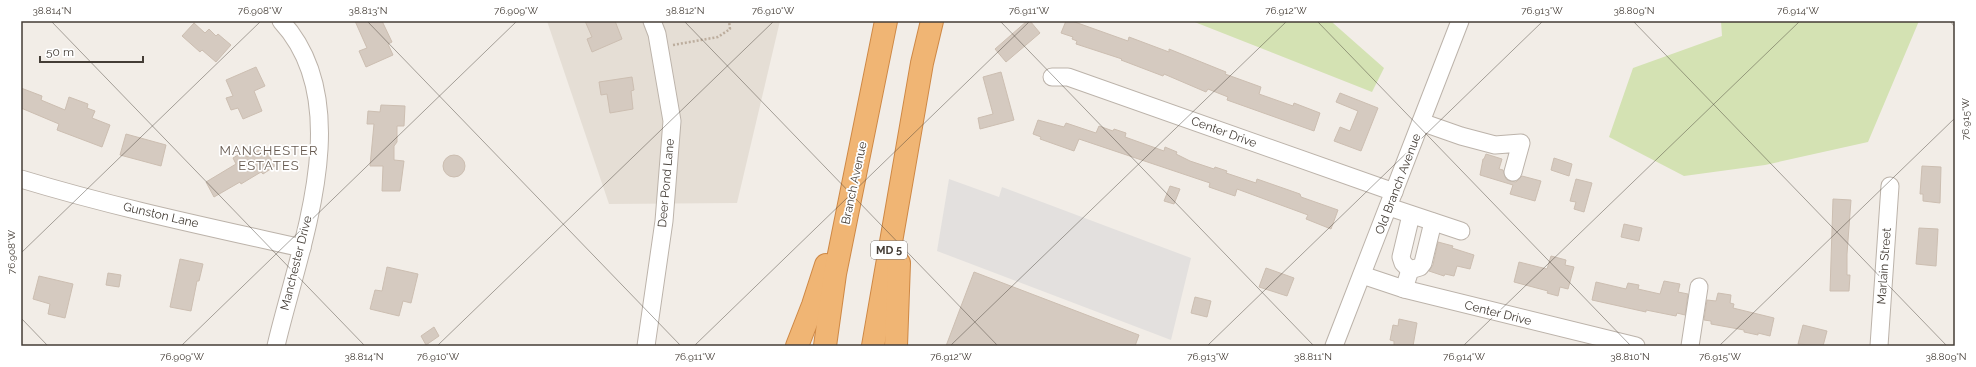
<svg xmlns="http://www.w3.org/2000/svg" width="1976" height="367" viewBox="0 0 1976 367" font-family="Raleway,sans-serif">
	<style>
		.residential { fill: #e5ded5 }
		.green { fill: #d4e2b3 }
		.parking { fill: #e3e0de }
		.building { fill: #d5cac0; stroke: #ccbeb1 }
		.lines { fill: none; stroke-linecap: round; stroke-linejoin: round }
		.minor-casing { stroke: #bcb3aa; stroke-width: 19 }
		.highway-casing { stroke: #ce8845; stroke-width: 24 }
		.path { stroke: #bcad9d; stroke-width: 2.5; stroke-dasharray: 2 2; stroke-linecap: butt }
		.minor { stroke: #fff; stroke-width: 17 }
		.highway { stroke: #f0b574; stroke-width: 22 }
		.ticks { fill: none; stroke: #443d36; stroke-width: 1; stroke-opacity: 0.45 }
		.labels { text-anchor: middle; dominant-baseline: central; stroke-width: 3.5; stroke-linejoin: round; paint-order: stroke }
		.shield { fill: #fff; stroke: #7c7772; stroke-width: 1 }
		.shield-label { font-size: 11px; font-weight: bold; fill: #443d36 }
		.street-label { font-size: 12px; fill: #443d36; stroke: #fff }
		.neighbourhood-label { font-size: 13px; letter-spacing: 1px; fill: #66594f; stroke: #fff }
		.neatline { fill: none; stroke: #443d36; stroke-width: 1.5 }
		.ticks-label { font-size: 10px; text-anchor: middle; fill: #443d36 }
	</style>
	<rect width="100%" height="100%" fill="#f2ede7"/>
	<path class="residential" d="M 547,21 L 780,21 L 737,203 L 609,204 Z"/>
	<g class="green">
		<path d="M 1192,21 L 1332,21 L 1333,23 L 1384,68 L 1372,92 Z"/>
		<path d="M 1721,21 L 1919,21 L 1868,142 L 1765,165 L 1684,176 L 1609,137 L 1633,68 L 1722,36 Z"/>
	</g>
	<path class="parking" d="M 949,179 L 999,197 L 1002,187 L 1191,258 L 1171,340 L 937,251 Z"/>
	<g class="building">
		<path d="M 355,21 L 382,21 L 392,42 L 388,44 L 393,55 L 366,67 L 359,51 L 367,48 Z"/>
		<path d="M 585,21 L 615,21 L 622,39 L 592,52 L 587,39 L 592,37 Z"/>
		<path d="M 1027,21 L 1030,21 L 1040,33 L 1006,62 L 995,49 Z"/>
		<path d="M 1066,21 L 1072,21 L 1128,41 L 1129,37 L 1169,52 L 1169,49 L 1226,72 L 1225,74 L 1261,87 L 1259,94 L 1293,106 L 1294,103 L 1320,113 L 1314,131 L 1227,100 L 1228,97 L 1208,89 L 1206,92 L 1164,74 L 1163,76 L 1121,60 L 1122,59 L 1076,44 L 1077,41 L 1072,39 L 1073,37 L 1061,33 Z"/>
		<path d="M 194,23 L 205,33 L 209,29 L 216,36 L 218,34 L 231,45 L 216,62 L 202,50 L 200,52 L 182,36 Z"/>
		<path d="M 256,67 L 265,86 L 254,91 L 262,111 L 243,119 L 238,108 L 231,110 L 226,98 L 233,96 L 226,80 Z"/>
		<path d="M 1001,72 L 1014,120 L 980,129 L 978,118 L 993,114 L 983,77 Z"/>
		<path d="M 632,77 L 634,90 L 631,91 L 633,109 L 610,113 L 607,94 L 601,95 L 599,82 Z"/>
		<path d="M 21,88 L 42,96 L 41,100 L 65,110 L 69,97 L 88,104 L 87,108 L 95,111 L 92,118 L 110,125 L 102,147 L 57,130 L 59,124 L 21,108 Z"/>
		<path d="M 1340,93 L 1378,108 L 1361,151 L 1334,141 L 1340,127 L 1350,131 L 1358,111 L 1336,102 Z"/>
		<path d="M 381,105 L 405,106 L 404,126 L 397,126 L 397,142 L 394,146 L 394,160 L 404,161 L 400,191 L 382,191 L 383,166 L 370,166 L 374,124 L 367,124 L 368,111 L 380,112 Z"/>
		<path d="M 1038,120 L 1064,127 L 1066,123 L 1096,133 L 1099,126 L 1113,131 L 1114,129 L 1126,133 L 1125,137 L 1164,151 L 1165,147 L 1177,152 L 1176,154 L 1190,161 L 1214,169 L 1215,167 L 1227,171 L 1226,173 L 1256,183 L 1257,179 L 1300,194 L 1301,197 L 1338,210 L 1331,229 L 1306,219 L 1308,215 L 1237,189 L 1235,196 L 1209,187 L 1210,183 L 1079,139 L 1074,151 L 1040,139 L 1041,137 L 1033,134 Z"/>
		<path d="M 126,134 L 166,145 L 161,166 L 120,155 Z"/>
		<path d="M 264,147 L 275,166 L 263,174 L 261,172 L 241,184 L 240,182 L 214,197 L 206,182 L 236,164 L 233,158 L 243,152 L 247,157 Z"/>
		<path d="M 1486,154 L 1502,159 L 1499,169 L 1503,170 L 1506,179 L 1510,181 L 1516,182 L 1522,176 L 1541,181 L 1535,201 L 1510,194 L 1513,185 L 1480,175 L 1483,159 L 1484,159 Z"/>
		<circle cx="454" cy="166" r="11"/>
		<path d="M 1554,158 L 1572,164 L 1569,176 L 1551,170 Z"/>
		<path d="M 1922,166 L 1941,167 L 1940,203 L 1923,201 L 1923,194 L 1920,194 Z"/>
		<path d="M 1576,179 L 1592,183 L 1584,212 L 1574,209 L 1576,202 L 1570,201 Z"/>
		<path d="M 1170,186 L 1180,189 L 1174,204 L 1164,201 Z"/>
		<path d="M 1833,199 L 1851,200 L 1847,254 L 1847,275 L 1850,275 L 1849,291 L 1830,291 Z"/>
		<path d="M 1624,224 L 1642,228 L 1639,241 L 1621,237 Z"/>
		<path d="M 1919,228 L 1938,229 L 1936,266 L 1916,264 Z"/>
		<path d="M 1438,242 L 1453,246 L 1452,248 L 1474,255 L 1470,269 L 1457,266 L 1454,276 L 1445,274 L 1444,276 L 1429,271 L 1433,265 Z"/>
		<path d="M 1551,256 L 1566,260 L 1565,265 L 1574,267 L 1568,289 L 1560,287 L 1558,296 L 1547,293 L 1548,291 L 1514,282 L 1519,262 L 1547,269 Z"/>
		<path d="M 180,259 L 203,264 L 199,281 L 197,281 L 191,311 L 170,307 Z"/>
		<path d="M 387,267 L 418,274 L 411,303 L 403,301 L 399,316 L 370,309 L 375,290 L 382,291 Z"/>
		<path d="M 1266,268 L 1294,278 L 1287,296 L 1259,287 Z"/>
		<path d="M 974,272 L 1139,335 L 1135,346 L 946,346 Z"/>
		<path d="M 108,273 L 121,275 L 119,287 L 106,285 Z"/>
		<path d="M 39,276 L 73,284 L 65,318 L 48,314 L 50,304 L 33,299 Z"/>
		<path d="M 1664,281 L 1680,284 L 1678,292 L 1688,294 L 1685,315 L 1677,313 L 1676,316 L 1646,310 L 1646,312 L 1592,300 L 1596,282 L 1626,289 L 1628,283 L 1639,285 L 1638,289 L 1660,294 Z"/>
		<path d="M 1718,293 L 1731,295 L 1730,303 L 1734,304 L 1733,308 L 1774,318 L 1770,336 L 1758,333 L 1758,335 L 1744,332 L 1744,330 L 1711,324 L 1711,321 L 1704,320 L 1707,300 L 1716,301 Z"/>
		<path d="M 1195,297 L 1211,301 L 1207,317 L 1191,313 Z"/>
		<path d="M 1399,319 L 1417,323 L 1413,346 L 1394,346 L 1394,341 L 1390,340 L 1393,325 L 1398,326 Z"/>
		<path d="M 1803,325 L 1827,331 L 1823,346 L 1798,344 Z"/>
		<path d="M 434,327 L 439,336 L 426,345 L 421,336 Z"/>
	</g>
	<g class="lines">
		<g class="minor-casing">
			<g id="minor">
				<path d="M 1052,77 L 1068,77 L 1394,192"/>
				<path d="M 1421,122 L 1461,136 L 1495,145 L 1521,143 L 1513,172"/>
				<path d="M 21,179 C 113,207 208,227 302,248"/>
				<path d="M 1389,207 L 1461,231"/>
				<path d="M 1410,270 L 1403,263 L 1401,257 L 1411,215"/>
				<path d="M 1362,275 L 1404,289 L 1636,346"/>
				<path d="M 1404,289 L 1410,270 L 1420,267 L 1423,263 L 1433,222"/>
				<path d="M 276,346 C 298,250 359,105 281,21"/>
				<path d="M 646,346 L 664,221 L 672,121 L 657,34 L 652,21"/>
				<path d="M 1334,346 L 1460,21"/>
				<path d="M 1690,346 L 1699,287"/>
				<path d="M 1879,346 L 1890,186"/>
			</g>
		</g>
		<g class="highway-casing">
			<g id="highway">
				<path d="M 797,346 L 813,305 L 826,265"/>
				<path d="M 825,346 L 835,274 L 886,21"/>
				<path d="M 873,346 L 922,63 L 932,21"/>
				<path d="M 896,346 L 899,263"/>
			</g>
		</g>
		<path class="path" d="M 673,45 L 718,37 L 730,29 L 729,21"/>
		<use href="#minor" class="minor"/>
		<use href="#highway" class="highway"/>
	</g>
	<path class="ticks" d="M 51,21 L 365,346M 367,21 L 681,346M 684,21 L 998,346M 1000,21 L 1314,346M 1317,21 L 1631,346M 1633,21 L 1947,346M 1950,21 L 1955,27M 21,253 L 261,21M 21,318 L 48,346M 181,346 L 517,21M 437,346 L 774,21M 694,346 L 1030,21M 950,346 L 1287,21M 1207,346 L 1543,21M 1463,346 L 1800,21M 1719,346 L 1955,118"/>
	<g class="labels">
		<rect class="shield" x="871" y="241" width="36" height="18" rx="3"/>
		<g class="shield-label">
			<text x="889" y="250">MD 5</text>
		</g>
		<g class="street-label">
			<text transform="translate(1224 132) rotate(20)">Center Drive</text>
			<text transform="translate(666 183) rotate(-85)">Deer Pond Lane</text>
			<text transform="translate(854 183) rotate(-78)">Branch Avenue</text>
			<text transform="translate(1398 184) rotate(-69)">Old Branch Avenue</text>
			<text transform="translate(161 215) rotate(13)">Gunston Lane</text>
			<text transform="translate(296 263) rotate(-76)">Manchester Drive</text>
			<text transform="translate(1884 266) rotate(-86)">Marlain Street</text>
			<text transform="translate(1498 313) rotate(14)">Center Drive</text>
		</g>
		<g class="neighbourhood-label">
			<text x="269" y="150">MANCHESTER<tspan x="269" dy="15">ESTATES</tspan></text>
		</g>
	</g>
	<rect width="1976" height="367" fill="none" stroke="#ffffff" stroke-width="44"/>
	<path d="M40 56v6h103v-6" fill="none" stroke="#443d36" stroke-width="2"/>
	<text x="46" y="56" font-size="12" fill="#443d36" stroke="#ffffff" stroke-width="3" paint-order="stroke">50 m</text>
	<rect x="22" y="22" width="1932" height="323" class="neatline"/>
	<g class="ticks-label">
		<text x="52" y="14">38.814°N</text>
		<text x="260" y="14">76.908°W</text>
		<text x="368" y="14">38.813°N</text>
		<text x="516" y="14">76.909°W</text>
		<text x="685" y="14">38.812°N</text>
		<text x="773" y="14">76.910°W</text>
		<text x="1029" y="14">76.911°W</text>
		<text x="1286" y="14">76.912°W</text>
		<text x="1542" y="14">76.913°W</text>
		<text x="1634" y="14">38.809°N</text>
		<text x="1798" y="14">76.914°W</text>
		<text transform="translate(1965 119) rotate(-90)" y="4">76.915°W</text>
		<text transform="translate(11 252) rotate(-90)" y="4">76.908°W</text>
		<text x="182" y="360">76.909°W</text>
		<text x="364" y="360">38.814°N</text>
		<text x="438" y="360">76.910°W</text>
		<text x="695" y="360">76.911°W</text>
		<text x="951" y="360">76.912°W</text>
		<text x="1208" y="360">76.913°W</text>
		<text x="1313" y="360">38.811°N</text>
		<text x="1464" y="360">76.914°W</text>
		<text x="1630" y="360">38.810°N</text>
		<text x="1720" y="360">76.915°W</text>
		<text x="1946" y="360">38.809°N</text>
	</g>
</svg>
